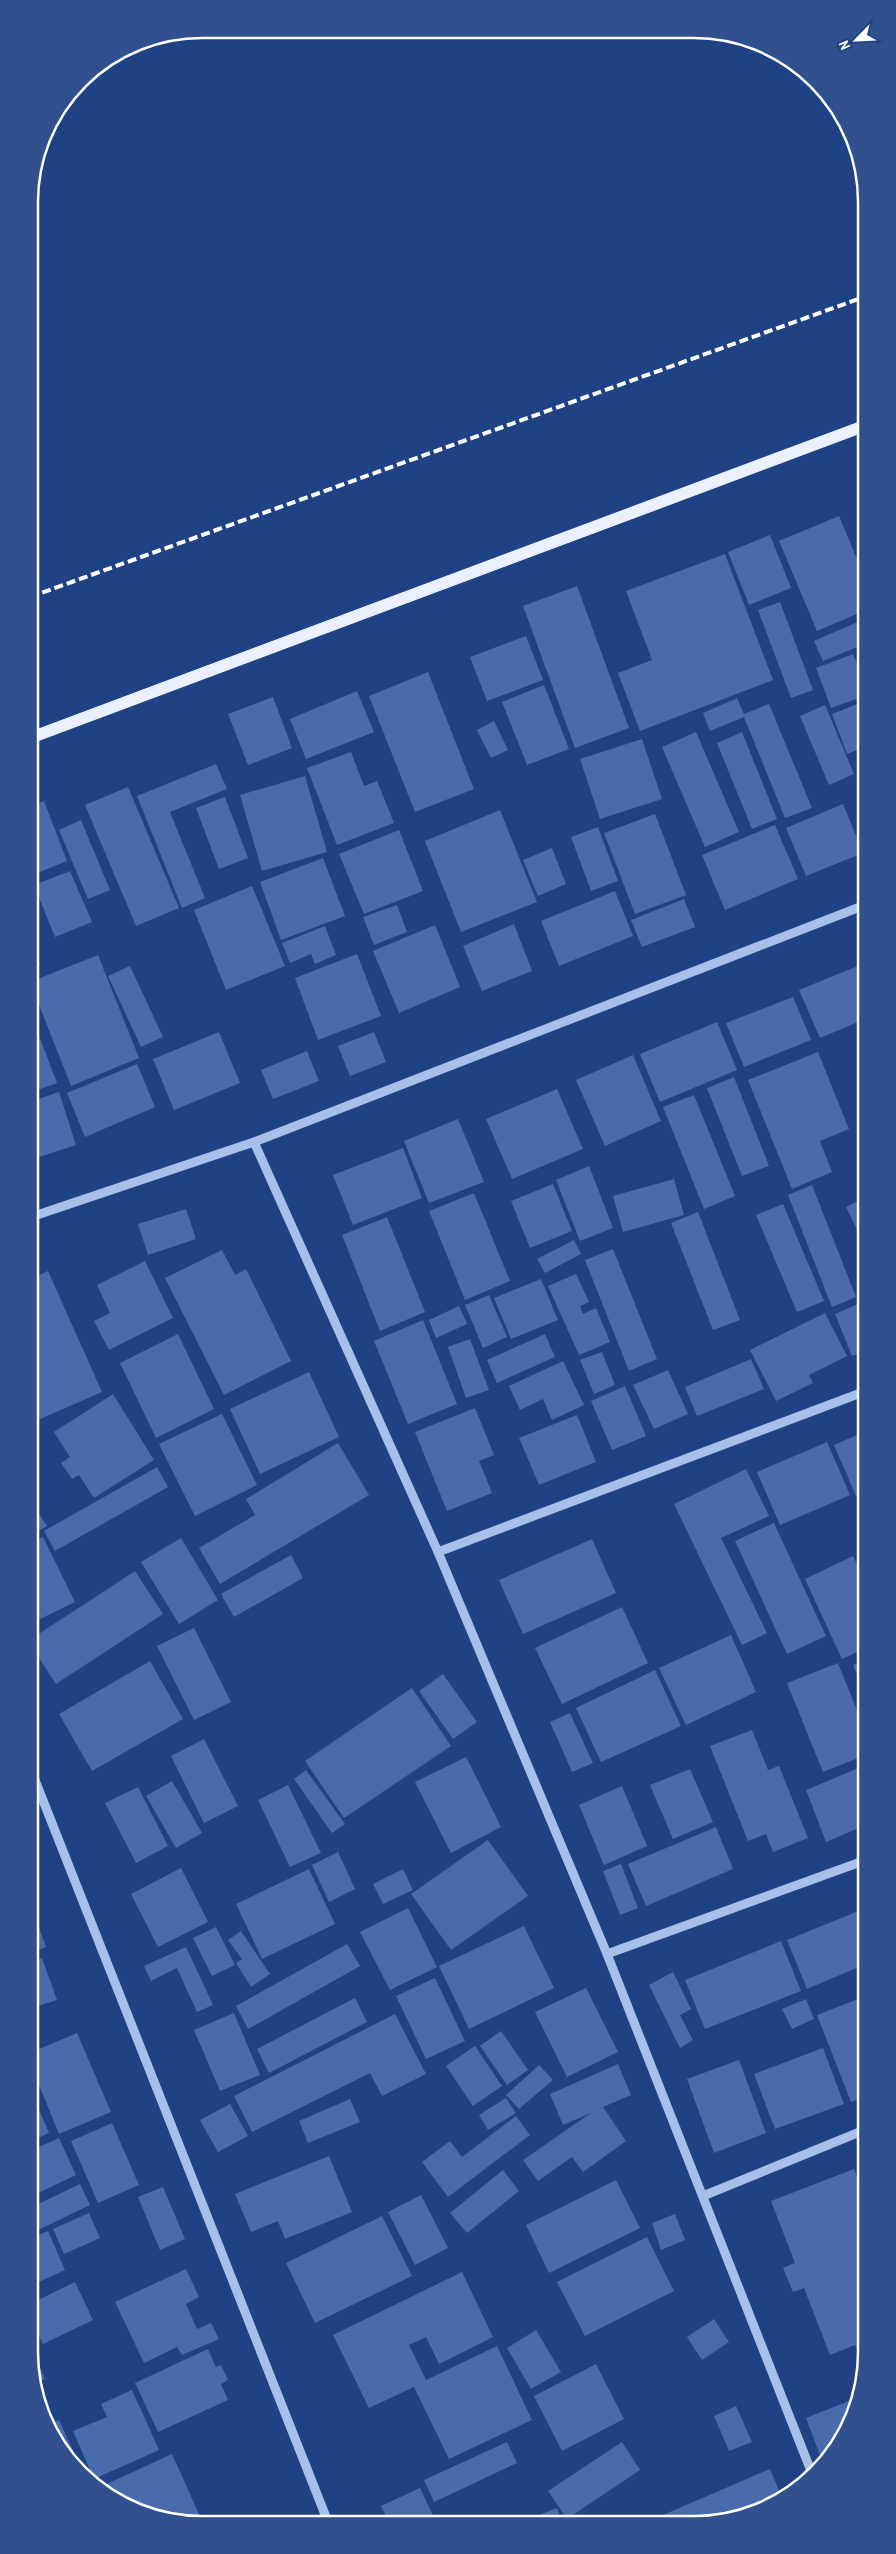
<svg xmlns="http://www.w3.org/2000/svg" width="896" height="2554" viewBox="0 0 896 2554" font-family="'Archivo Narrow',sans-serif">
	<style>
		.building { fill: #486bac }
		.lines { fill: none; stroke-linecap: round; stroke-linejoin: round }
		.minor { stroke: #a7bfe9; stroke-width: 9 }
		.major { stroke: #eaf0fe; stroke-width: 12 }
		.rail { stroke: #fff; stroke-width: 4; stroke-dasharray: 9 4; stroke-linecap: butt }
		.rim { fill: none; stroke: #fff; stroke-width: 2.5 }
	</style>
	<rect width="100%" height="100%" fill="#1f4284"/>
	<g class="building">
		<path d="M 839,516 L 864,576 L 864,611 L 817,631 L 779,541 Z"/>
		<path d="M 770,535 L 791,588 L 749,605 L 728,552 Z"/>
		<path d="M 725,554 L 773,680 L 640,731 L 618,673 L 652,660 L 626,591 Z"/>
		<path d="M 577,586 L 629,728 L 575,748 L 523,606 Z"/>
		<path d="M 780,602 L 813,690 L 791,698 L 758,610 Z"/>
		<path d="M 864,619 L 865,644 L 823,661 L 814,641 Z"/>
		<path d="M 526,636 L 543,680 L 487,701 L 470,657 Z"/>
		<path d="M 853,654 L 865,682 L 865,696 L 831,708 L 816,668 Z"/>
		<path d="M 428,672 L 474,789 L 415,812 L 369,696 Z"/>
		<path d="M 544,685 L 569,749 L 527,765 L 502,702 Z"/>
		<path d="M 357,691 L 374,732 L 306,759 L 290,719 Z"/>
		<path d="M 273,697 L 292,748 L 248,765 L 228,714 Z"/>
		<path d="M 737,698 L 744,714 L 769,704 L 812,808 L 785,818 L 744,717 L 710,731 L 703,713 Z"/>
		<path d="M 865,701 L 865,747 L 847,754 L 832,714 Z"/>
		<path d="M 825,705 L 854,774 L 829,785 L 800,716 Z"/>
		<path d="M 494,721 L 508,750 L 491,758 L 477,730 Z"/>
		<path d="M 696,732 L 739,832 L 705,847 L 662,747 Z"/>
		<path d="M 742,732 L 777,819 L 752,829 L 717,743 Z"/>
		<path d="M 642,739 L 662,799 L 600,819 L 580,759 Z"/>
		<path d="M 351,752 L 364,786 L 377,781 L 394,823 L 337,845 L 307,768 Z"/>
		<path d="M 216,764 L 227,789 L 170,812 L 205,898 L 182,908 L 137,796 Z"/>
		<path d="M 305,776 L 327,852 L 262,871 L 240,795 Z"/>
		<path d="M 128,787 L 179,908 L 136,926 L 85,805 Z"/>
		<path d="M 225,797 L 248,858 L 219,869 L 196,808 Z"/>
		<path d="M 44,801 L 67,861 L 30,876 L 30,807 Z"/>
		<path d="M 843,804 L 863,853 L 806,876 L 786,828 Z"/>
		<path d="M 500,810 L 537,902 L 461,932 L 425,841 Z"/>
		<path d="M 655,814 L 686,895 L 635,914 L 604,833 Z"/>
		<path d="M 81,820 L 110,890 L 88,899 L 59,830 Z"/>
		<path d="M 775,825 L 798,879 L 725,910 L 702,855 Z"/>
		<path d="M 598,827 L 618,881 L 591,891 L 571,837 Z"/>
		<path d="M 399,830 L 423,891 L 364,914 L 339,854 Z"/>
		<path d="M 552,848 L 566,884 L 538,896 L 523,860 Z"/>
		<path d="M 323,858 L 345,916 L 281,940 L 260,882 Z"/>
		<path d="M 70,871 L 92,922 L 55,937 L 34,885 Z"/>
		<path d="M 252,886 L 285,966 L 226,990 L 194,910 Z"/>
		<path d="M 615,891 L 633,936 L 559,966 L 541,921 Z"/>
		<path d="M 684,899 L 695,927 L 642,947 L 631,920 Z"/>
		<path d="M 397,905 L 407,932 L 374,945 L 363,917 Z"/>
		<path d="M 514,924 L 532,971 L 482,991 L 463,946 Z"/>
		<path d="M 435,925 L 460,987 L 399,1013 L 373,951 Z"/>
		<path d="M 325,926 L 336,955 L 315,964 L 311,954 L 290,963 L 282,943 Z"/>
		<path d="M 30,940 L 40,965 L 30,969 Z"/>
		<path d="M 357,954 L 381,1016 L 318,1040 L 295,978 Z"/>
		<path d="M 98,955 L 139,1058 L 71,1086 L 30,982 Z"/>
		<path d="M 865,963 L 865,1019 L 820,1038 L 799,990 Z"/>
		<path d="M 130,966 L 163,1037 L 141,1047 L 108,976 Z"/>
		<path d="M 793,997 L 811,1040 L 744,1067 L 726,1023 Z"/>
		<path d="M 30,1012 L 57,1083 L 32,1092 L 30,1088 Z"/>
		<path d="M 717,1022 L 737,1070 L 660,1102 L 640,1054 Z"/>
		<path d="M 219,1032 L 240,1083 L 174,1110 L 153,1059 Z"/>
		<path d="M 374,1032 L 386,1062 L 350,1076 L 338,1046 Z"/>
		<path d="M 307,1051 L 319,1081 L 273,1099 L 261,1070 Z"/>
		<path d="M 818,1052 L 849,1129 L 820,1141 L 832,1172 L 792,1189 L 748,1080 Z"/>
		<path d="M 633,1055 L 661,1121 L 605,1146 L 576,1080 Z"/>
		<path d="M 137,1064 L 155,1107 L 85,1137 L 67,1093 Z"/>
		<path d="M 734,1077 L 769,1166 L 742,1176 L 707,1088 Z"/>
		<path d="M 557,1089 L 583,1149 L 512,1179 L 486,1119 Z"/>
		<path d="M 59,1092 L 76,1145 L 30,1160 L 30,1102 Z"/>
		<path d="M 694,1095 L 735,1196 L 704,1209 L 663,1107 Z"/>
		<path d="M 458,1119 L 484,1182 L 429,1203 L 404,1141 Z"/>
		<path d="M 403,1148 L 422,1198 L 353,1225 L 333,1175 Z"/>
		<path d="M 589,1166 L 613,1228 L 580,1241 L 556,1180 Z"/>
		<path d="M 674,1179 L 684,1215 L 623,1232 L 613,1196 Z"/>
		<path d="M 553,1184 L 572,1231 L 530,1248 L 511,1201 Z"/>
		<path d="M 812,1185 L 856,1297 L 832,1307 L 788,1195 Z"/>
		<path d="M 474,1193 L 510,1281 L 465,1300 L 429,1211 Z"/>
		<path d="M 865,1198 L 865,1246 L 846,1207 Z"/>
		<path d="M 783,1204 L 824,1301 L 797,1312 L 756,1215 Z"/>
		<path d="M 186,1209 L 196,1239 L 148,1255 L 138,1224 Z"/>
		<path d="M 698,1212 L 740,1320 L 713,1330 L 671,1223 Z"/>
		<path d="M 387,1217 L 425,1312 L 380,1331 L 342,1235 Z"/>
		<path d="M 574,1240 L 581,1254 L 545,1273 L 537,1259 Z"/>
		<path d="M 613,1249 L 657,1359 L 629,1371 L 585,1260 Z"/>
		<path d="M 222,1250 L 235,1275 L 246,1269 L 291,1361 L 224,1395 L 165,1278 Z"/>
		<path d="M 145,1261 L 173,1318 L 109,1350 L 94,1321 L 110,1313 L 97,1285 Z"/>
		<path d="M 48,1271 L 102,1392 L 31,1423 L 31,1279 Z"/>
		<path d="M 576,1274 L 589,1302 L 580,1306 L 583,1314 L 596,1308 L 610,1342 L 579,1355 L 548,1286 Z"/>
		<path d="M 541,1279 L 558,1320 L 511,1339 L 494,1298 Z"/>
		<path d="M 489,1295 L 507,1337 L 483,1348 L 465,1305 Z"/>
		<path d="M 865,1301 L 865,1351 L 852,1356 L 835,1314 Z"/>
		<path d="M 459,1306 L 467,1324 L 436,1338 L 429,1320 Z"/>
		<path d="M 825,1313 L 847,1356 L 809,1375 L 813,1383 L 776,1401 L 750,1350 Z"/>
		<path d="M 423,1320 L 457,1404 L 408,1424 L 374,1341 Z"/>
		<path d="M 178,1334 L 214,1409 L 156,1438 L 120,1363 Z"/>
		<path d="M 545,1334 L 555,1357 L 497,1383 L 487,1360 Z"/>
		<path d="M 470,1339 L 489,1390 L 466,1398 L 448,1347 Z"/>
		<path d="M 602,1352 L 615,1385 L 594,1394 L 580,1360 Z"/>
		<path d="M 751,1359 L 764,1389 L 697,1416 L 685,1387 Z"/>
		<path d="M 563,1361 L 584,1405 L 552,1420 L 543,1399 L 520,1410 L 509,1386 Z"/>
		<path d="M 668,1370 L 688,1414 L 654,1429 L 633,1385 Z"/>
		<path d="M 309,1372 L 339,1437 L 260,1474 L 230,1409 Z"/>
		<path d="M 625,1386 L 646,1436 L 612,1450 L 591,1401 Z"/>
		<path d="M 113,1394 L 154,1460 L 94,1498 L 79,1475 L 72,1479 L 61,1463 L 70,1457 L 54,1432 Z"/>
		<path d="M 475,1408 L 494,1455 L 479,1461 L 492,1493 L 447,1511 L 415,1432 Z"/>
		<path d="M 222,1414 L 257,1485 L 195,1516 L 159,1444 Z"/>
		<path d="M 577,1415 L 596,1462 L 539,1485 L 519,1438 Z"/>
		<path d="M 866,1431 L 866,1492 L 856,1496 L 834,1445 Z"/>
		<path d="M 827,1442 L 850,1495 L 780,1525 L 757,1472 Z"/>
		<path d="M 338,1443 L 369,1495 L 220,1584 L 199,1548 L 255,1515 L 246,1499 Z"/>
		<path d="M 157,1467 L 168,1487 L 55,1551 L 44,1531 Z"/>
		<path d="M 746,1469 L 769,1516 L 721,1538 L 767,1633 L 742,1645 L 674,1504 Z"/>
		<path d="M 31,1502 L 47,1526 L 31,1536 Z"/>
		<path d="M 774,1523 L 826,1636 L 787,1654 L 735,1541 Z"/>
		<path d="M 43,1537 L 75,1602 L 34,1622 L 31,1617 L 31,1542 Z"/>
		<path d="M 181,1538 L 218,1600 L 179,1624 L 141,1562 Z"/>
		<path d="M 592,1539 L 616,1593 L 523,1634 L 499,1580 Z"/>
		<path d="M 291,1555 L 303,1578 L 234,1617 L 221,1594 Z"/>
		<path d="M 853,1556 L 866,1583 L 866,1648 L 842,1659 L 805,1579 Z"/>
		<path d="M 135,1571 L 163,1614 L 56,1684 L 31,1646 L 31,1639 Z"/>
		<path d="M 622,1607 L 648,1663 L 562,1704 L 535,1648 Z"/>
		<path d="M 194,1628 L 231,1702 L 194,1720 L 157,1646 Z"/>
		<path d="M 731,1635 L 756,1692 L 686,1725 L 659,1668 Z"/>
		<path d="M 866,1660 L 866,1696 L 853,1665 Z"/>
		<path d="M 150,1661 L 183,1719 L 92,1771 L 59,1714 Z"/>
		<path d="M 838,1663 L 866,1733 L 866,1755 L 823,1772 L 787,1683 Z"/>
		<path d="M 655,1670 L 681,1726 L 601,1762 L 576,1708 Z"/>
		<path d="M 443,1674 L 477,1722 L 453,1739 L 419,1691 Z"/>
		<path d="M 412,1688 L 451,1746 L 344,1818 L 305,1761 Z"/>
		<path d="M 570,1713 L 593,1763 L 572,1772 L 550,1722 Z"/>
		<path d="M 752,1730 L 768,1770 L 779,1766 L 808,1838 L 773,1852 L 766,1834 L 748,1841 L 710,1746 Z"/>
		<path d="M 204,1739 L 238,1806 L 204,1823 L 171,1756 Z"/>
		<path d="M 466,1757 L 501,1827 L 451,1853 L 415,1782 Z"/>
		<path d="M 866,1765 L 866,1825 L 826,1842 L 806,1790 Z"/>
		<path d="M 690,1769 L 713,1822 L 673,1839 L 650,1785 Z"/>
		<path d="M 306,1770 L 345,1824 L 332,1833 L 294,1779 Z"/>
		<path d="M 172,1781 L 202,1833 L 176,1848 L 146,1796 Z"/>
		<path d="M 288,1785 L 321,1853 L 290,1867 L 258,1800 Z"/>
		<path d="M 622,1786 L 647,1846 L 604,1865 L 579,1805 Z"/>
		<path d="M 138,1787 L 168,1846 L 136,1863 L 105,1803 Z"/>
		<path d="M 716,1827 L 733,1869 L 646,1906 L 628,1864 Z"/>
		<path d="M 488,1840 L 528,1896 L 451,1950 L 411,1894 Z"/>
		<path d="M 338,1852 L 355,1889 L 329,1902 L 312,1865 Z"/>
		<path d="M 621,1864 L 638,1908 L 620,1915 L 603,1871 Z"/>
		<path d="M 181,1868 L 208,1922 L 158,1947 L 131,1894 Z"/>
		<path d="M 309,1869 L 335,1924 L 262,1959 L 236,1904 Z"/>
		<path d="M 403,1869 L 413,1890 L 383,1904 L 373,1884 Z"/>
		<path d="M 31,1906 L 46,1947 L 32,1952 Z"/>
		<path d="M 408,1908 L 437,1967 L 390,1990 L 360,1932 Z"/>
		<path d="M 861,1910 L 866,1923 L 866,1964 L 807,1989 L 787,1940 Z"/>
		<path d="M 524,1926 L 554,1988 L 469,2029 L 439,1966 Z"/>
		<path d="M 216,1927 L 235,1965 L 212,1976 L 193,1938 Z"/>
		<path d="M 241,1931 L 270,1974 L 251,1987 L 236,1963 L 242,1959 L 228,1940 Z"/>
		<path d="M 781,1941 L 801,1991 L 705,2029 L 685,1980 Z"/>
		<path d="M 347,1944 L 360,1966 L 248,2029 L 236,2006 Z"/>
		<path d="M 186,1947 L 213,2005 L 197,2012 L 177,1968 L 151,1981 L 144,1966 Z"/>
		<path d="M 42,1958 L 57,2000 L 32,2008 L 32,1961 Z"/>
		<path d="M 673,1972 L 691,2009 L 680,2015 L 693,2040 L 680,2048 L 649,1985 Z"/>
		<path d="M 435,1978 L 465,2041 L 426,2059 L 396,1996 Z"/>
		<path d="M 586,1988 L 618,2052 L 567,2077 L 535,2012 Z"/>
		<path d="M 866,1996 L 867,2096 L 851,2102 L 817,2015 Z"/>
		<path d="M 355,1998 L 367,2022 L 269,2073 L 257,2049 Z"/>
		<path d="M 806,1999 L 814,2019 L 792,2029 L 782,2009 Z"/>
		<path d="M 234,2013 L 260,2075 L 220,2091 L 194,2030 Z"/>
		<path d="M 395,2014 L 426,2074 L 382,2096 L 370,2073 L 252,2132 L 234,2096 Z"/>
		<path d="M 501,2031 L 528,2070 L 507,2085 L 480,2046 Z"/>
		<path d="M 77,2033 L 111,2112 L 59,2134 L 32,2068 L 32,2052 Z"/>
		<path d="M 475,2046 L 502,2086 L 473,2106 L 446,2066 Z"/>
		<path d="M 823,2048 L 844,2104 L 775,2129 L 754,2074 Z"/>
		<path d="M 739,2060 L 766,2133 L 714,2153 L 687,2079 Z"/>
		<path d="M 618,2064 L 631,2095 L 603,2107 L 626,2141 L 583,2172 L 572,2157 L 538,2181 L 523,2160 L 591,2113 L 563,2125 L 550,2094 Z"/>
		<path d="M 539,2065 L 553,2080 L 519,2109 L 506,2095 Z"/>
		<path d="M 32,2093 L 49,2133 L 32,2141 Z"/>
		<path d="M 506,2098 L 516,2113 L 488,2130 L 479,2115 Z"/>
		<path d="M 350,2099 L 360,2122 L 308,2143 L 299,2121 Z"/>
		<path d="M 230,2104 L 248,2136 L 218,2152 L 200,2120 Z"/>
		<path d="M 516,2116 L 530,2135 L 448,2197 L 422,2162 L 450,2141 L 462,2157 Z"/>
		<path d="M 112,2123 L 139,2185 L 98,2203 L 71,2141 Z"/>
		<path d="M 59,2138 L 76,2175 L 32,2196 L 32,2150 Z"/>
		<path d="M 329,2156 L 352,2212 L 285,2239 L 278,2221 L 251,2232 L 235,2194 Z"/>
		<path d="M 854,2169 L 867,2201 L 867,2355 L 860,2358 L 855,2345 L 830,2355 L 804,2288 L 793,2292 L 783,2268 L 795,2263 L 771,2201 Z"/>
		<path d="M 503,2170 L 519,2191 L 467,2233 L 450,2213 Z"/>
		<path d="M 616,2180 L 640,2228 L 549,2273 L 526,2225 Z"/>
		<path d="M 80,2184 L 90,2205 L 32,2233 L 32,2207 Z"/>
		<path d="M 163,2187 L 185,2239 L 160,2250 L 138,2197 Z"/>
		<path d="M 421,2195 L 448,2248 L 415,2265 L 388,2212 Z"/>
		<path d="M 89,2213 L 100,2238 L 64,2254 L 53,2229 Z"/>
		<path d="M 675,2214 L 685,2240 L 661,2250 L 652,2223 Z"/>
		<path d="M 382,2216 L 412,2276 L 315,2323 L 286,2263 Z"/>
		<path d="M 48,2231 L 65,2270 L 39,2282 L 32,2265 L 32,2238 Z"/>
		<path d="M 647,2237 L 674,2291 L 585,2336 L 557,2282 Z"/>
		<path d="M 186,2269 L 199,2297 L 186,2304 L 197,2329 L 211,2323 L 219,2339 L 182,2355 L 177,2347 L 144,2363 L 115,2302 Z"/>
		<path d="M 462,2272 L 493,2337 L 439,2364 L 426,2337 L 409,2345 L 426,2380 L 497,2346 L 532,2420 L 449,2459 L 414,2387 L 369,2408 L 333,2335 Z"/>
		<path d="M 75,2282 L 93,2320 L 43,2344 L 32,2322 L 32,2303 Z"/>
		<path d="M 714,2319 L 729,2342 L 702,2360 L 687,2337 Z"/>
		<path d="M 536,2330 L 561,2372 L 531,2389 L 507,2348 Z"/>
		<path d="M 32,2349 L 45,2379 L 32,2384 Z"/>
		<path d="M 208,2349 L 216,2367 L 221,2365 L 228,2380 L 221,2384 L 228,2400 L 158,2432 L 135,2383 Z"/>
		<path d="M 596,2364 L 624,2419 L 562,2451 L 534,2396 Z"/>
		<path d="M 132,2390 L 159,2450 L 94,2479 L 73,2431 L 107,2417 L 101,2404 Z"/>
		<path d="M 849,2401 L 854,2418 L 832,2453 L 821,2458 L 806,2418 Z"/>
		<path d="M 736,2406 L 752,2442 L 729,2451 L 714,2416 Z"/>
		<path d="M 59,2420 L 86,2479 L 80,2475 L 52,2439 L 47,2426 Z"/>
		<path d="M 507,2442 L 517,2463 L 434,2502 L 424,2480 Z"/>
		<path d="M 622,2442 L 640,2470 L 567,2519 L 548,2491 Z"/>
		<path d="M 172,2454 L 202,2521 L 168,2522 L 125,2507 L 98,2488 Z"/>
		<path d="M 770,2469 L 783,2500 L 781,2502 L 728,2522 L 647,2522 Z"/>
		<path d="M 420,2488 L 436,2522 L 389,2522 L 381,2506 Z"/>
		<path d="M 557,2508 L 562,2522 L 521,2522 Z"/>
	</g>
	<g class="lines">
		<g class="minor">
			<path d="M 254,1142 L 438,1552 L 607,1954 L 813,2476"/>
			<path d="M 31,1217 L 254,1142 L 865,905"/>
			<path d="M 438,1552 L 866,1391"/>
			<path d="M 31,1770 L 328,2522"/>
			<path d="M 607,1954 L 866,1860"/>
			<path d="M 703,2196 L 867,2129"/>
		</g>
		<path class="major" d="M 30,738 L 864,426"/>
		<path class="rail" d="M 30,597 L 864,297"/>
	</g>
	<path d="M0 0H896V2554H0ZM202 38H694A164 164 0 0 1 858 202V2352A164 164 0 0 1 694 2516H202A164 164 0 0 1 38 2352V202A164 164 0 0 1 202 38Z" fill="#31518e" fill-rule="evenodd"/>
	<path class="rim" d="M202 38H694A164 164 0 0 1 858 202V2352A164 164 0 0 1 694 2516H202A164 164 0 0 1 38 2352V202A164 164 0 0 1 202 38Z"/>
	<g transform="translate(856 40) rotate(246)" stroke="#1f4284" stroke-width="4" paint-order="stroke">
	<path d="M0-4L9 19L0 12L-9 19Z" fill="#ffffff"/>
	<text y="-8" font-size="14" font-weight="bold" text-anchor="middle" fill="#ffffff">N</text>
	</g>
</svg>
